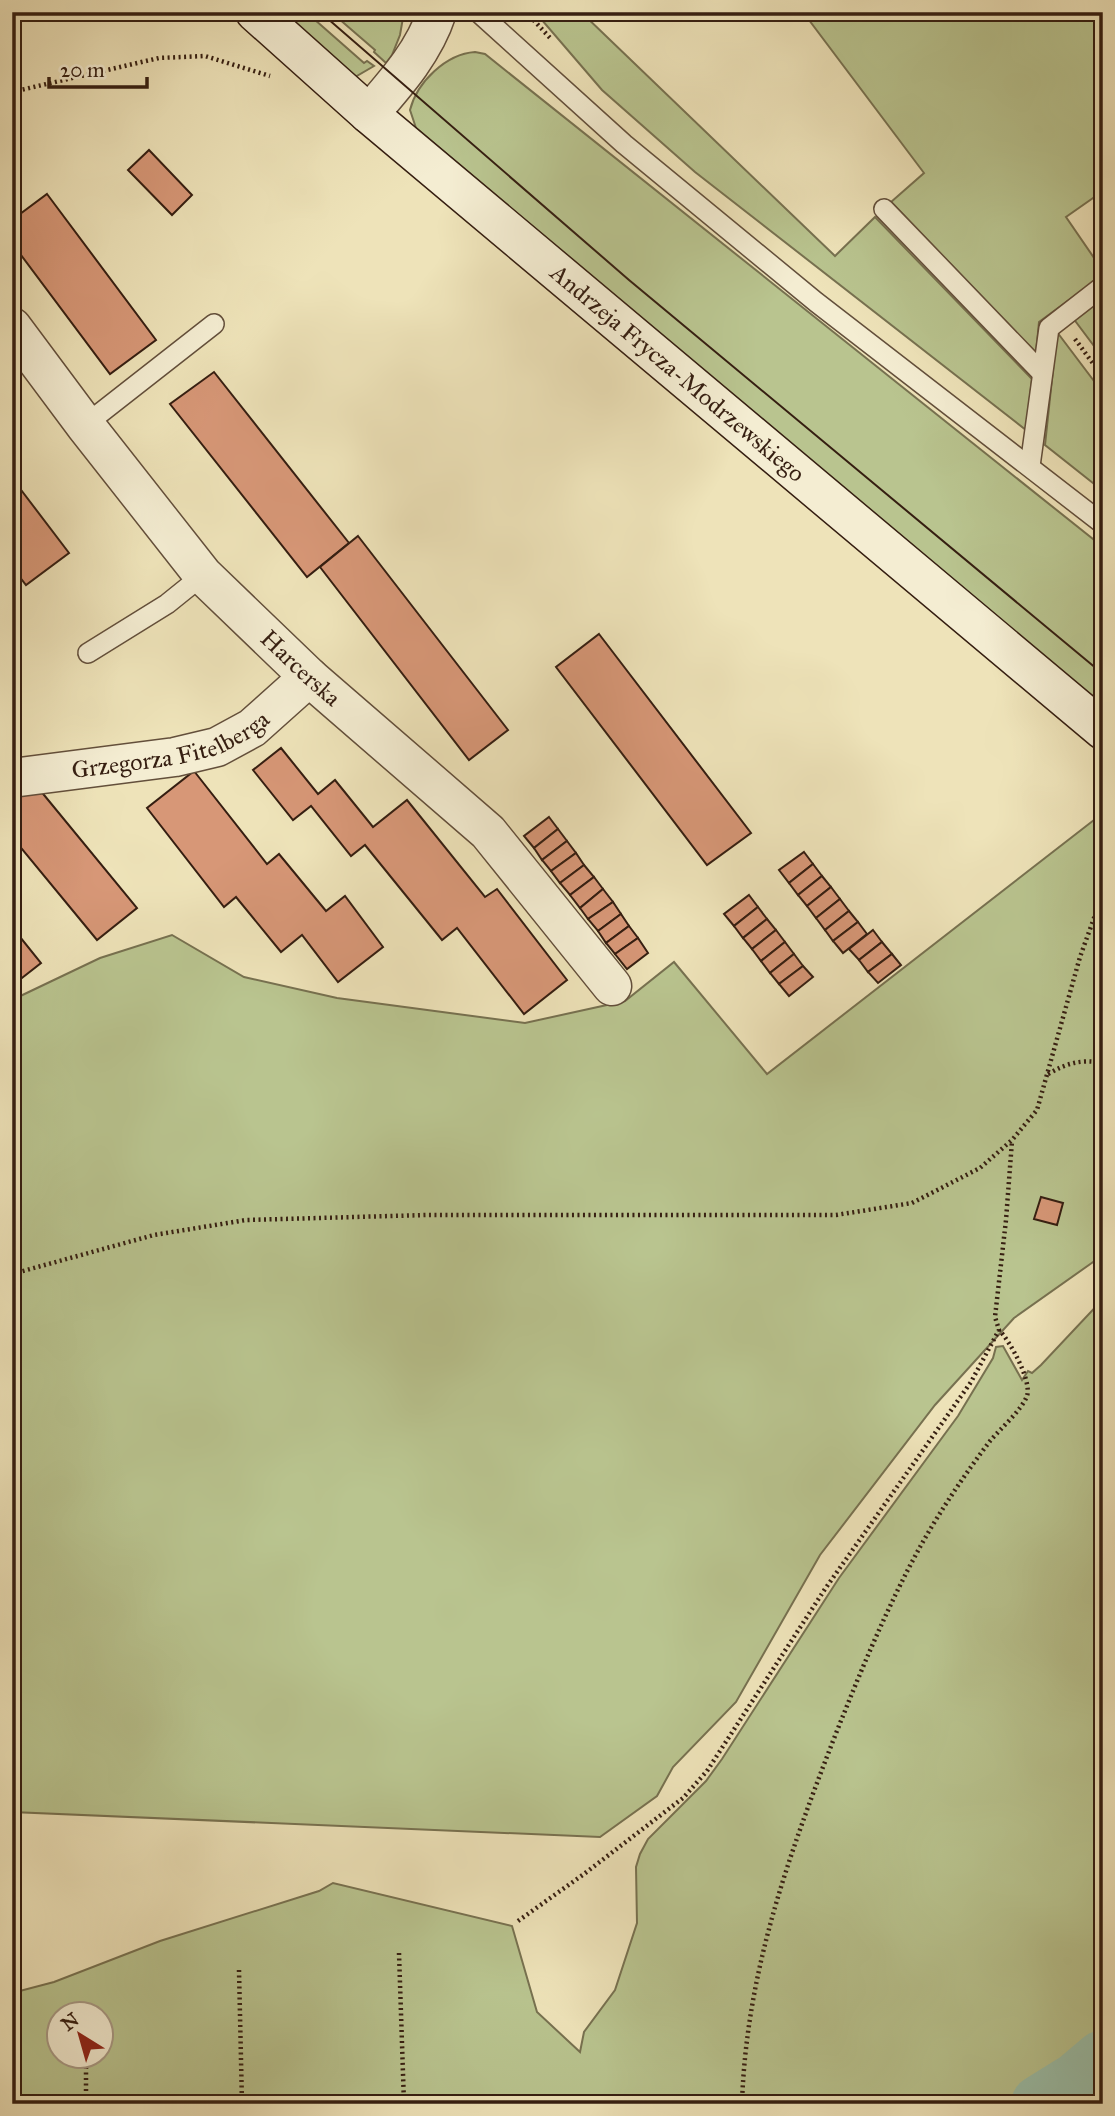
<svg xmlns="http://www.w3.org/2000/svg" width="1115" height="2116" viewBox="0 0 1115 2116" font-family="'IM FELL Great Primer',serif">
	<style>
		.green { fill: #b9c48f; stroke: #777150; stroke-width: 2; fill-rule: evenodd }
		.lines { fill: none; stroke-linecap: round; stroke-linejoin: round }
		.river { stroke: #9bbfa9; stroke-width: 58 }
		.building { fill: #d79777; stroke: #351e11; stroke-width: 2 }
		.lane-casing { stroke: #634f3b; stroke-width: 22 }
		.street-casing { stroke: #634f3b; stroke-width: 41 }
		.secondary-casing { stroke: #351e11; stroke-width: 41 }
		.path { stroke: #351e11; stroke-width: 4.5; stroke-dasharray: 2 3.5; stroke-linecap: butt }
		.lane { stroke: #f4edd2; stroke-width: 19 }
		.street { stroke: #f4edd2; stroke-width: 38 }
		.secondary { stroke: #f4edd2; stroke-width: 38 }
		.tram { stroke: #351e11; stroke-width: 2 }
		.labels { text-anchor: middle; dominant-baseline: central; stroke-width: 7; stroke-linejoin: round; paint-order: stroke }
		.street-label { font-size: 24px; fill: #351e11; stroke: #f4edd2 }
	</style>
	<rect width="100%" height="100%" fill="#eee3b9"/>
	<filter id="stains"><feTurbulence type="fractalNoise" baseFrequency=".00286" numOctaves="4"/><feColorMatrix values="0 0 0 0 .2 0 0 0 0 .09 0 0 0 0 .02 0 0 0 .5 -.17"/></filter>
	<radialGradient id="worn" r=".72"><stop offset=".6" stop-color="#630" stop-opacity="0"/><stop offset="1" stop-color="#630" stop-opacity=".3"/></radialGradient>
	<g class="green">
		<path d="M 282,12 L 306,12 L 364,63 L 367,61 L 374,66 L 355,77 Z"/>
		<path d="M 331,12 L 404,12 L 400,35 L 392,55 L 386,63 L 374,52 L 375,50 Z"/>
		<path d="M 535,12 L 581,12 L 835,256 L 875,217 L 1032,379 L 1026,430 L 695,172 L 602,90 Z"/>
		<path d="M 803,12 L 1103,12 L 1103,191 L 1066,217 L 1103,271 L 1103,275 L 1039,322 L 1036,353 L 891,202 L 924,173 Z"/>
		<path d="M 475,52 L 485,54 L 1103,547 L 1103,709 L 416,128 L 410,110 C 417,82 446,54 475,52 Z"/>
		<path d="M 1103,297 L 1103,358 L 1073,318 Z"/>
		<path d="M 1057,332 L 1103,393 L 1103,491 L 1045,445 Z"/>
		<path d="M 1103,813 L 1103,1255 L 1014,1318 L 935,1405 L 820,1555 L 736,1702 L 673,1767 L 657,1796 L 600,1837 L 12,1812 L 12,1000 L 100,958 L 172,935 L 244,977 L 337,998 L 525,1023 L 625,1001 L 674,962 L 767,1074 Z"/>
		<path d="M 1103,1299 L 1103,2047 L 1070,2072 L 1017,2104 L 12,2104 L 12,1993 L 54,1982 L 160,1941 L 319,1891 L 333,1883 L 512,1926 L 537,2012 L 580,2052 L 584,2032 L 615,1990 L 637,1923 L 636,1867 L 640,1854 L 648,1839 L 706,1781 L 722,1759 L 839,1578 L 958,1416 L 993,1358 L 996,1347 L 1003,1346 L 1022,1380 L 1028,1371 L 1032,1373 L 1041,1365 ZM 60,2014 L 102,2014 L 102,2056 L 60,2056 Z"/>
		<path d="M 1103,2071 L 1103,2104 L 1058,2104 Z"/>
	</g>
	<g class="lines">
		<path class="river" d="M 1040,2104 L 1077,2081 L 1103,2059"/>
	</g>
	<g class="building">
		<path d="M 149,150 L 192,195 L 172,215 L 128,170 Z"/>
		<path d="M 47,194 L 156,340 L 110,374 L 12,243 L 12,220 Z"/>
		<path d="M 214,372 L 349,543 L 307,577 L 170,404 Z"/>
		<path d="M 12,478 L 69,553 L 26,585 L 12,567 Z"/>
		<path d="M 358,536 L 508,730 L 469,760 L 320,567 Z"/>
		<path d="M 599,634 L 751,833 L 707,865 L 556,667 Z"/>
		<path d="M 281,748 L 318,794 L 335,780 L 373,827 L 407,800 L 485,897 L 497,889 L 567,980 L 524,1014 L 457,928 L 442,940 L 365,845 L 351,856 L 311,806 L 293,820 L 253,770 Z"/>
		<path d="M 194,771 L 267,864 L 279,854 L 326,911 L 345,896 L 383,947 L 338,982 L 302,935 L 281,952 L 236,897 L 224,907 L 147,808 Z"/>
		<path d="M 35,784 L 137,908 L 97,940 L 12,837 L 12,803 Z"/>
		<path d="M 549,817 L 558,829 L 534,848 L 524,836 Z"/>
		<path d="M 558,829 L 567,841 L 542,860 L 534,848 Z"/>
		<path d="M 567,841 L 576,853 L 551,871 L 542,860 Z"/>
		<path d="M 804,852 L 813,864 L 789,883 L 779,870 Z"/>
		<path d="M 576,853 L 584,865 L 560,883 L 551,871 Z"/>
		<path d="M 813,864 L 822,876 L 798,895 L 789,883 Z"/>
		<path d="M 584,865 L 594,877 L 570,895 L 560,883 Z"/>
		<path d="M 822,876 L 831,887 L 807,906 L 798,895 Z"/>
		<path d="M 594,877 L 603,889 L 580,908 L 570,895 Z"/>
		<path d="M 831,887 L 840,899 L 816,918 L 807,906 Z"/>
		<path d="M 603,889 L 613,902 L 588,919 L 580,908 Z"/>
		<path d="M 749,895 L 758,907 L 734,926 L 724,914 Z"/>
		<path d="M 840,899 L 849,911 L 825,930 L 816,918 Z"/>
		<path d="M 613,902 L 621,914 L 598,931 L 588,919 Z"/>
		<path d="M 758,907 L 767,919 L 743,938 L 734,926 Z"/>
		<path d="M 849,911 L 858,922 L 833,941 L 825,930 Z"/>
		<path d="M 621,914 L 629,926 L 606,943 L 598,931 Z"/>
		<path d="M 767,919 L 776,930 L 752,949 L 743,938 Z"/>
		<path d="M 858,922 L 867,934 L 843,953 L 833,941 Z"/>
		<path d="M 629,926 L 638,938 L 615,954 L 606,943 Z"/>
		<path d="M 12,927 L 41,963 L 13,985 L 12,984 Z"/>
		<path d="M 776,930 L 785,942 L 761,961 L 752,949 Z"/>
		<path d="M 873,930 L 882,942 L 859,960 L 849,949 Z"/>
		<path d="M 638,938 L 648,953 L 627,969 L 615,954 Z"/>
		<path d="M 785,942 L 794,954 L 770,973 L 761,961 Z"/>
		<path d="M 882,942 L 892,954 L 868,972 L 859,960 Z"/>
		<path d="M 794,954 L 803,966 L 779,984 L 770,973 Z"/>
		<path d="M 892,954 L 901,965 L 878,983 L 868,972 Z"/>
		<path d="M 803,966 L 813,977 L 789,996 L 779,984 Z"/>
		<path d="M 1041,1197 L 1063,1203 L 1057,1225 L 1034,1219 Z"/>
	</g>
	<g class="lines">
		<g class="lane-casing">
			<g id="lane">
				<path d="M 478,12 L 624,144 L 816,302 L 1103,524"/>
				<path d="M 884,209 L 1042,373"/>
				<path d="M 85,425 L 214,324"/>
				<path d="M 1030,466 L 1049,328 L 1103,286"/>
				<path d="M 88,653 L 167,604 L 203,575"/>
			</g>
		</g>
		<g class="street-casing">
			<g id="street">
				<path d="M 369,114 C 396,83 424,52 437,12"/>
				<path id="s1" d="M 12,327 L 85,425 L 203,575 L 309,677 L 488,832 L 612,986"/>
				<path id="s2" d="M 12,778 L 175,757 L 217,747 L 252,728 L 309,677"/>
			</g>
		</g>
		<g class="secondary-casing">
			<g id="secondary">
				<path id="s3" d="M 255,12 L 369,114 L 1103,730"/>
			</g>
		</g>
		<g class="path">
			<path d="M 526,12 L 552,40"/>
			<path d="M 12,92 L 159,58 L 205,56 L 270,76"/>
			<path d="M 1075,339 L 1103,377"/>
			<path d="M 1048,1074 C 1067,1063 1081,1059 1103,1063"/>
			<path d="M 12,1274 L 154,1235 L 246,1220 L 427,1215 L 836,1215 L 912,1203 L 980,1168 L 1012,1140 L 1037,1110 L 1080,957 L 1103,893"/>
			<path d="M 518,1921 L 584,1874 L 683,1798 L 707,1771 L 825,1589 L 971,1382 L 999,1330 L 995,1317 L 1006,1220 L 1012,1141"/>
			<path d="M 399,1953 L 404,2104"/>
			<path d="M 239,1970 L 242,2104"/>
			<path d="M 86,2056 L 86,2104"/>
			<path d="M 742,2104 C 746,1975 787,1860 833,1741 C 859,1675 886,1609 920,1547 C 940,1511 965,1474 990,1441 C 1000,1429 1021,1411 1027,1396 C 1032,1381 1010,1341 999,1330"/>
		</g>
		<use href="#lane" class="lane"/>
		<use href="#street" class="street"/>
		<use href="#secondary" class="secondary"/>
		<path class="tram" d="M 320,12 L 629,280 L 1103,674"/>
	</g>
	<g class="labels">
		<g class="street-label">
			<text stroke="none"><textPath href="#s3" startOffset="556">Andrzeja Frycza-Modrzewskiego</textPath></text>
			<text stroke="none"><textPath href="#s1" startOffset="448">Harcerska</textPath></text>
			<text stroke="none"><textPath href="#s2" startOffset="163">Grzegorza Fitelberga</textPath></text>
		</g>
	</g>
	<rect width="1115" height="2116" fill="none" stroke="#eee3b9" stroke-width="42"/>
	<rect x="14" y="14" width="1087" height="2088" fill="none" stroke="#351e11" stroke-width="3.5"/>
	<rect x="21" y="21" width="1073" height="2074" fill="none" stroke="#351e11" stroke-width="2"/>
	<g transform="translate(80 2035) rotate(323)"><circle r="33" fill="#f4edd2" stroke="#a89a85" stroke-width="2"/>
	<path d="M0-5L12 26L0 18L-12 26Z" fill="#8f2418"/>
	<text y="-10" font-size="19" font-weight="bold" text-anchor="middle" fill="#351e11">N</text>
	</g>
	<path d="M49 77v10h98v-10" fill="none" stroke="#351e11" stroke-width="3.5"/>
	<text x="60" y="77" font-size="21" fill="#351e11" stroke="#f4edd2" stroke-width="5" paint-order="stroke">20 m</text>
	<rect width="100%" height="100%" filter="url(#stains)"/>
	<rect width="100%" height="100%" fill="url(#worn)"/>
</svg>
